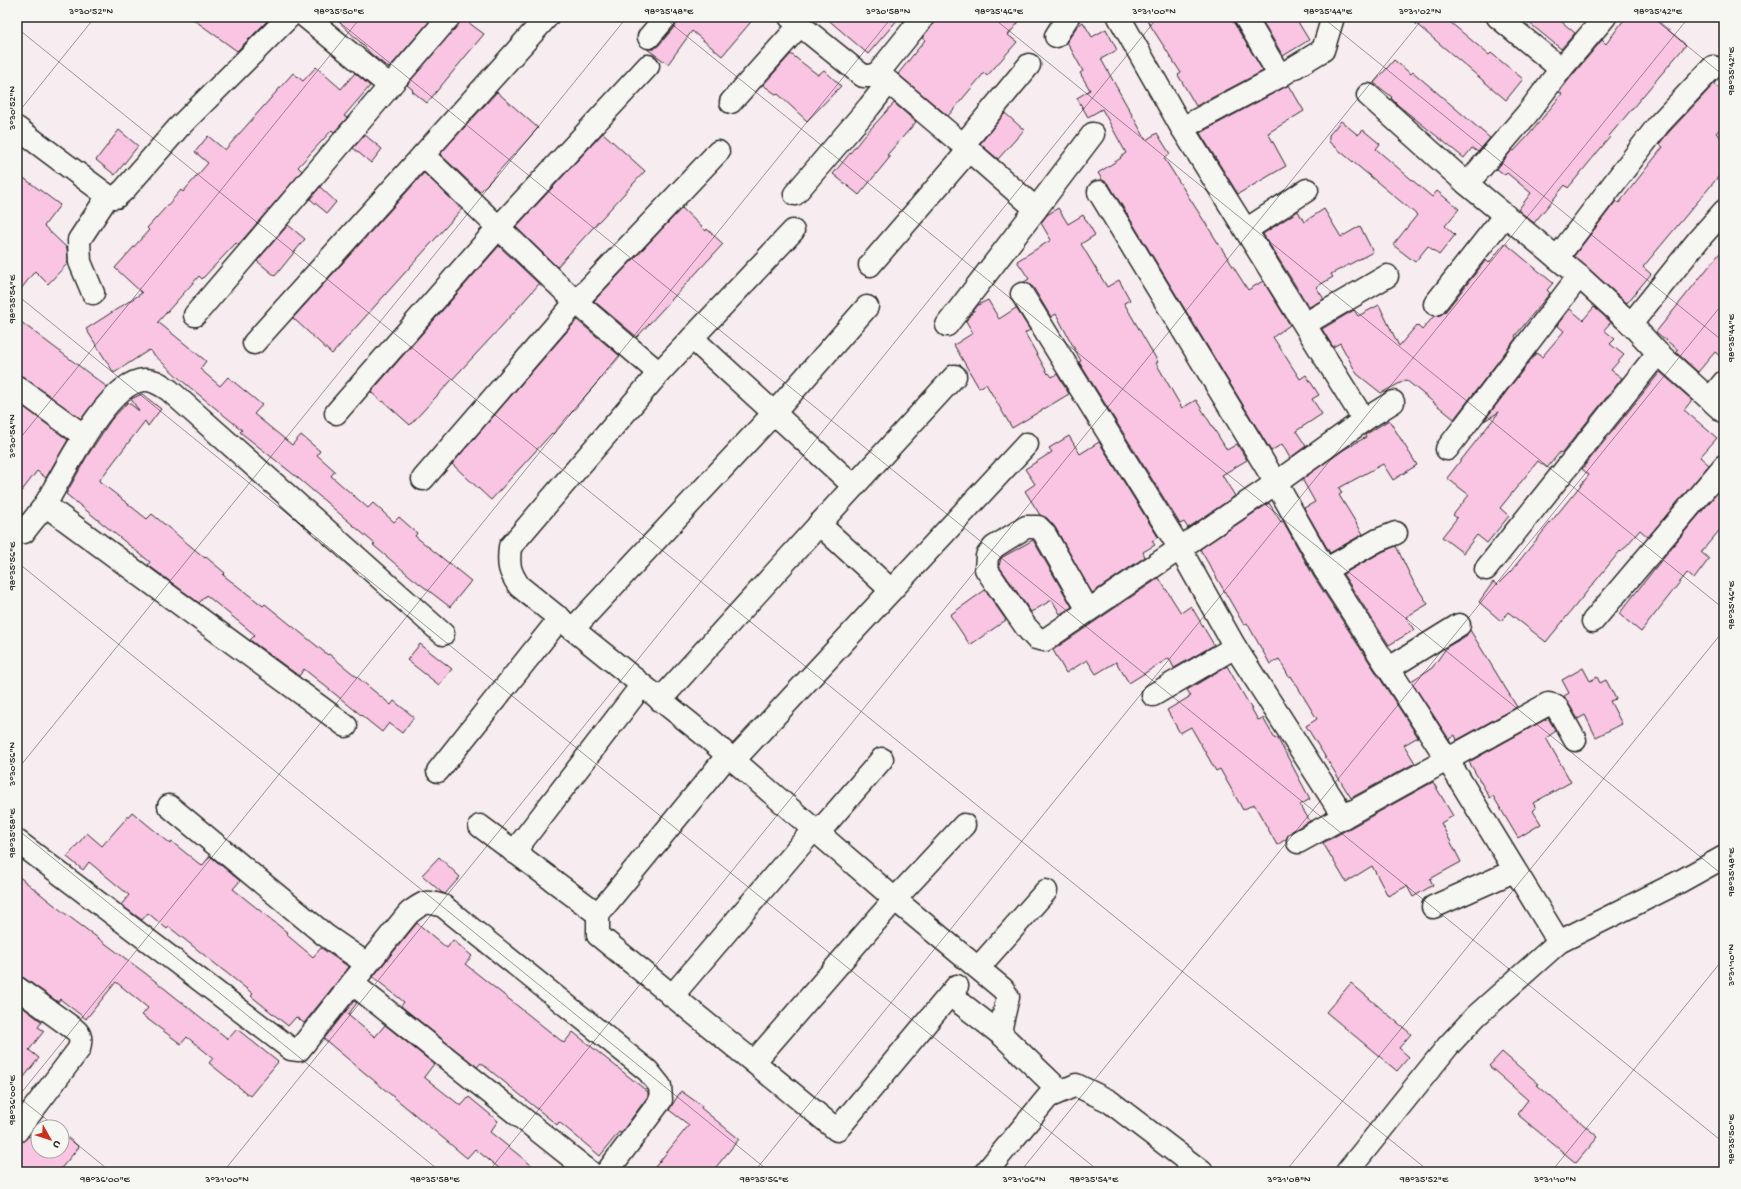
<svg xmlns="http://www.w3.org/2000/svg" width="1741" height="1189" viewBox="0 0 1741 1189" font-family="'Gochi Hand',sans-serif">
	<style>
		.building { fill: #f9c5e3; stroke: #2b2b2b }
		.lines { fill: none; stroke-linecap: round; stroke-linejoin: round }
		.minor-casing { stroke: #2b2b2b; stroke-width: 25 }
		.minor { stroke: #f6f6f2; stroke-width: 22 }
		.ticks { fill: none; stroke: #2b2b2b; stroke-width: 1; stroke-opacity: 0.45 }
		.neatline { fill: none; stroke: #2b2b2b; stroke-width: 1.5 }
		.ticks-label { font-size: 10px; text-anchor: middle; fill: #2b2b2b }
	</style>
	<rect width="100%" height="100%" fill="#f7ecef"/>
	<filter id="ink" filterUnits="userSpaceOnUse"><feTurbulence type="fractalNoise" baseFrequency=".025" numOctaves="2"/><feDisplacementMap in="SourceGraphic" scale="8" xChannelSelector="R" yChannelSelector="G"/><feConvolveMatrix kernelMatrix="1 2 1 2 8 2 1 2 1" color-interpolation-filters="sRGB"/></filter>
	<g filter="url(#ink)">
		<g class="building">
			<path d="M 190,17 L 271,17 L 237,51 Z"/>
			<path d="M 334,17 L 433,17 L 389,68 L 371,54 L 363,45 Z"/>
			<path d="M 461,17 L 484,34 L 427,103 L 412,91 L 413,90 L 407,85 L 458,25 Z"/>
			<path d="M 678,17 L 755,17 L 722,56 L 692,31 L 668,64 L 647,49 L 654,49 L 659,45 L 676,25 Z"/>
			<path d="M 825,17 L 907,17 L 903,22 L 899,18 L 868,54 Z"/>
			<path d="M 935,17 L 1023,17 L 1008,35 L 1017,42 L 987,76 L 984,73 L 948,116 L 898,74 L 925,40 L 922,38 L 933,24 Z"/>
			<path d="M 1145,17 L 1233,17 L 1234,23 L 1263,71 L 1196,106 L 1178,75 L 1181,73 Z"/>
			<path d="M 1260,17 L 1295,17 L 1309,40 L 1283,56 Z"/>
			<path d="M 1408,17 L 1444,17 L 1489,55 L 1491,53 L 1523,79 L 1506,100 Z"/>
			<path d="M 1522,17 L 1556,17 L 1575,33 L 1561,49 Z"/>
			<path d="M 1626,17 L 1653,17 L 1686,45 L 1609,136 L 1610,137 L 1568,188 L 1565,185 L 1534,223 L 1518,210 L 1531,193 L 1507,173 L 1505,175 L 1497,169 L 1512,150 L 1514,151 L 1528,136 L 1562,94 L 1559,92 L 1571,77 L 1602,40 L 1606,44 Z"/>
			<path d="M 1083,22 L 1092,37 L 1106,29 L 1117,50 L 1101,59 L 1146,140 L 1157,133 L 1170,154 L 1164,158 L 1248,290 L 1263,281 L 1290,325 L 1273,337 L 1300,379 L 1306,375 L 1319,395 L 1312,399 L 1322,414 L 1296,431 L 1306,446 L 1290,458 L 1282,444 L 1271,451 L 1110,186 L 1103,181 L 1098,173 L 1121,158 L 1120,157 L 1126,153 L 1102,109 L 1088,117 L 1077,98 L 1090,90 L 1080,73 L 1083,71 L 1067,42 L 1077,26 Z"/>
			<path d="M 791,54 L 818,75 L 824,70 L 841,86 L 807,121 L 778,94 L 777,95 L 763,85 Z"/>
			<path d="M 1394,60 L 1411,74 L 1413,72 L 1490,138 L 1478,152 L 1472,148 L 1464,158 L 1399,106 L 1391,98 L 1392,97 L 1374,83 Z"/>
			<path d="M 316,67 L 341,89 L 355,73 L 370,86 L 344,116 L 347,118 L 334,132 L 332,130 L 298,167 L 302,171 L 238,245 L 236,243 L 202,279 L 199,276 L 158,322 L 206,361 L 200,369 L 220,386 L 228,377 L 262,405 L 254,414 L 292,445 L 301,435 L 320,451 L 317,455 L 335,471 L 331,476 L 368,508 L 373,503 L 394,522 L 399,517 L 417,533 L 415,536 L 471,581 L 450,607 L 411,577 L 373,545 L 375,544 L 298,478 L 240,432 L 242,430 L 181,380 L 149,350 L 114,373 L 86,329 L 142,293 L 115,268 L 149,230 L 147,228 L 166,207 L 181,190 L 183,192 L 208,163 L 195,152 L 208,136 L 225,150 L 293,73 L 303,81 Z"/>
			<path d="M 1714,84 L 1724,93 L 1724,124 L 1716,133 L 1724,140 L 1724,170 L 1643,267 L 1651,274 L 1627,303 L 1574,256 L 1616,201 L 1619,203 L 1663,147 L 1659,144 L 1669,132 Z"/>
			<path d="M 1289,85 L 1304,111 L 1268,133 L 1286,166 L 1238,194 L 1200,133 Z"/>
			<path d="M 497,92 L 538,128 L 480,192 L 440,154 Z"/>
			<path d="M 894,103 L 916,122 L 887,155 L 890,157 L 859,195 L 833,174 L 864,136 Z"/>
			<path d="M 1005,113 L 1024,130 L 998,159 L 980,144 Z"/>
			<path d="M 1341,121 L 1358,135 L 1363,130 L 1380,144 L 1376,149 L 1432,197 L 1437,191 L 1459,209 L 1445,226 L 1455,235 L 1439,255 L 1428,246 L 1415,262 L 1393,245 L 1417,215 L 1329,142 L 1329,135 Z"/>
			<path d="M 119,130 L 138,146 L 115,175 L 96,160 Z"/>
			<path d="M 603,133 L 645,171 L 557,267 L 516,227 Z"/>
			<path d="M 365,135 L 382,149 L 371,163 L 353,148 Z"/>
			<path d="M 17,173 L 60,205 L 44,226 L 67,248 L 68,263 L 48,284 L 35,271 L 17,294 Z"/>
			<path d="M 424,173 L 462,209 L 332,354 L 293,318 Z"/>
			<path d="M 320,187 L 336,202 L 327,213 L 310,199 Z"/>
			<path d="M 682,208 L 706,231 L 707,229 L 723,244 L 637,337 L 594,301 Z"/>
			<path d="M 1058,208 L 1068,224 L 1083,215 L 1095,235 L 1081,244 L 1107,287 L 1119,280 L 1130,300 L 1124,303 L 1158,362 L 1156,363 L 1182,408 L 1196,400 L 1227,450 L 1237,444 L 1247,460 L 1222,475 L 1235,496 L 1188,528 L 1184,522 L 1180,524 L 1079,362 L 1081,361 L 1056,314 L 1051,317 L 1033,287 L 1024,282 L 1029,279 L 1017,261 L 1051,240 L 1041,223 L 1047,215 Z"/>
			<path d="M 1324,209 L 1341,237 L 1360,226 L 1373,252 L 1331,274 L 1333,277 L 1316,287 L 1324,299 L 1309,307 L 1263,234 L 1298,211 L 1304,222 Z"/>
			<path d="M 288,225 L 305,239 L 275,276 L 257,261 Z"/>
			<path d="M 1505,243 L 1553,283 L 1547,290 L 1550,293 L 1515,336 L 1516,338 L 1454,419 L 1406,380 L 1381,393 L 1357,374 L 1340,343 L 1333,347 L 1322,329 L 1354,310 L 1358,316 L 1379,305 L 1399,346 L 1417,325 L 1422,330 L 1434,316 L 1440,315 L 1445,312 L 1486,260 L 1489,263 Z"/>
			<path d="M 499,246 L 539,284 L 500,328 L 410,425 L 383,401 L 382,402 L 371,392 Z"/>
			<path d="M 1724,248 L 1724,360 L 1715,352 L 1698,372 L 1676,352 L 1678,350 L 1656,332 Z"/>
			<path d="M 988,300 L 999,319 L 1016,308 L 1030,330 L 1025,333 L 1048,374 L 1049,373 L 1052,377 L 1057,374 L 1069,394 L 1012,428 L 986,384 L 979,388 L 954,345 L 973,333 L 966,321 L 978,305 Z"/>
			<path d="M 1594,307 L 1611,322 L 1604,330 L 1615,339 L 1610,344 L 1624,355 L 1611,370 L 1622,378 L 1562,453 L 1560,452 L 1547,468 L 1538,461 L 1500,508 L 1509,516 L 1487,543 L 1477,535 L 1463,553 L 1442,537 L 1457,518 L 1453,515 L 1469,495 L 1447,478 L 1499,412 L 1484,421 L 1536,353 L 1542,357 L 1564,331 L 1557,325 L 1570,309 L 1583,320 Z"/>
			<path d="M 17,319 L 107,387 L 81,419 L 24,377 L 17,375 Z"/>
			<path d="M 577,320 L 620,356 L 553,434 L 552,433 L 491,500 L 452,464 Z"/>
			<path d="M 1660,372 L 1692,400 L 1684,410 L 1717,438 L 1700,457 L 1709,465 L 1648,537 L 1640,530 L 1621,552 L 1620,551 L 1546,642 L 1508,612 L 1501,621 L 1479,602 L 1493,582 L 1497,585 L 1511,571 L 1589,475 L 1582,469 Z"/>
			<path d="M 142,394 L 161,409 L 148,426 L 145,421 L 99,481 L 147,519 L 152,514 L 205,558 L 206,557 L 225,573 L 223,575 L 240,588 L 263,606 L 265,604 L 328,655 L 329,654 L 391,705 L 394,701 L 414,717 L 402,733 L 389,723 L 382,732 L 304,669 L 299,676 L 250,640 L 255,635 L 206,595 L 199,603 L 148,565 L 150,562 L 66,494 L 86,458 L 111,420 L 128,402 L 139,411 L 131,399 Z"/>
			<path d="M 17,402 L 68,440 L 46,478 L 37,471 L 17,497 Z"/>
			<path d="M 1389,420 L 1417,465 L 1393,480 L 1383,464 L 1339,488 L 1342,493 L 1339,495 L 1363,534 L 1330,553 L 1304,508 L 1315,502 L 1302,479 L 1345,449 L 1366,437 L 1365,435 Z"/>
			<path d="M 1069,436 L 1080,454 L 1099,442 L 1158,537 L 1152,541 L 1155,545 L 1143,552 L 1145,557 L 1092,593 L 1055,527 L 1047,518 L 1040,515 L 1025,491 L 1035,484 L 1025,469 L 1052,452 L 1049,448 Z"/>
			<path d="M 1724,485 L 1724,525 L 1701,552 L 1709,559 L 1694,579 L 1687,573 L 1641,632 L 1619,614 L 1667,553 Z"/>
			<path d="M 1269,503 L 1281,522 L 1283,521 L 1314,577 L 1418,737 L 1404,745 L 1415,763 L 1351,798 L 1306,726 L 1317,719 L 1291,676 L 1289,677 L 1279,659 L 1270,664 L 1247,623 L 1244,625 L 1200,549 Z"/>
			<path d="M 1033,540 L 1072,607 L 1060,614 L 1052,600 L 1031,612 L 999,566 L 1001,558 Z"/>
			<path d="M 1396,546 L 1413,581 L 1428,604 L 1406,617 L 1414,630 L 1389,645 L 1343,574 L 1382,552 Z"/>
			<path d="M 1159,578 L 1181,613 L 1191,606 L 1214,645 L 1174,668 L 1169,658 L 1129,683 L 1116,662 L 1096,674 L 1087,660 L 1066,673 L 1053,650 Z"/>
			<path d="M 985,590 L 1006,620 L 970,645 L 950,615 Z"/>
			<path d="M 1470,630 L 1517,707 L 1457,740 L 1455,735 L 1449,739 L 1411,681 L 1432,668 L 1447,647 L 1466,636 Z"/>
			<path d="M 420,644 L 452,669 L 439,685 L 407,660 Z"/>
			<path d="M 1227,666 L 1258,720 L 1263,718 L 1275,739 L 1277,737 L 1310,799 L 1300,805 L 1310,821 L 1292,831 L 1286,839 L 1277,845 L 1254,804 L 1243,810 L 1220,769 L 1216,771 L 1191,727 L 1180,733 L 1167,710 L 1191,696 L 1187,690 Z"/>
			<path d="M 1583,668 L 1590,681 L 1597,677 L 1600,683 L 1606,680 L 1616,699 L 1610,701 L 1622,724 L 1596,737 L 1585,715 L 1578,719 L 1564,696 L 1569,693 L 1562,680 Z"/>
			<path d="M 1548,718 L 1556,731 L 1546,738 L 1571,782 L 1533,803 L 1536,808 L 1533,811 L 1541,824 L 1518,838 L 1493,796 L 1490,798 L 1469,762 Z"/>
			<path d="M 1433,782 L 1453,816 L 1441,823 L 1461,862 L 1430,879 L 1433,885 L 1413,897 L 1407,886 L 1388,896 L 1372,866 L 1346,882 L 1323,843 Z"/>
			<path d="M 132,812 L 171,844 L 172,842 L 202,866 L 210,856 L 240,881 L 233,889 L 288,933 L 287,935 L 313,957 L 321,948 L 349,967 L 304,1023 L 296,1017 L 288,1026 L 251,996 L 253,994 L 169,927 L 167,929 L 148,913 L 142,920 L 121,905 L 129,895 L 89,862 L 83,870 L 67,857 L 87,833 L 102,846 Z"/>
			<path d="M 439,857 L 460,877 L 445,894 L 441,892 L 422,875 Z"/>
			<path d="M 17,875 L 63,912 L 145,973 L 228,1039 L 237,1029 L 278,1062 L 250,1096 L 209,1063 L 213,1058 L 187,1037 L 181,1044 L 142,1015 L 148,1008 L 116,982 L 86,1019 L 60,999 L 58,1002 L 24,978 L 17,976 Z"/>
			<path d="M 417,923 L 447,948 L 453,940 L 472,956 L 465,964 L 564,1043 L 573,1032 L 648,1092 L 648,1096 L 621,1133 L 619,1132 L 600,1156 L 559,1122 L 557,1125 L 481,1063 L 477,1067 L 401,1006 L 404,1002 L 373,977 Z"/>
			<path d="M 1351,983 L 1411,1034 L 1399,1048 L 1409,1057 L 1397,1071 L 1326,1012 Z"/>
			<path d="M 354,1001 L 357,1003 L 348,1015 L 375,1037 L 385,1025 L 434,1064 L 424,1077 L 461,1106 L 469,1097 L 498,1121 L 490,1132 L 540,1172 L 504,1172 L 475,1149 L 467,1158 L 324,1039 Z"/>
			<path d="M 17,1003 L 42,1022 L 38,1027 L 44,1031 L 29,1050 L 39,1058 L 17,1086 Z"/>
			<path d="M 1502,1052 L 1539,1084 L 1537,1085 L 1598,1137 L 1576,1163 L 1517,1114 L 1528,1100 L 1489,1066 Z"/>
			<path d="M 681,1091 L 702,1106 L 701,1108 L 739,1139 L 712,1172 L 651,1172 L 689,1125 L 669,1110 Z"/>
			<path d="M 62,1133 L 79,1147 L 58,1172 L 17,1172 L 17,1143 L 22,1142 L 29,1136 L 34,1140 L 38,1135 L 38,1151 L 62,1151 Z"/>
		</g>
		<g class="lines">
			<g class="minor-casing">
				<g id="minor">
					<path d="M 306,17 L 390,86 L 449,17"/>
					<path d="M 790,17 L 863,76 L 870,76 L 878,73 L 923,17"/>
					<path d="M 1119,17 L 1182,128 L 1364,420"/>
					<path d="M 1245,17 L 1280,76"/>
					<path d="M 1498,17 L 1561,69"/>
					<path d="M 1056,36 L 1068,17"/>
					<path d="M 649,37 L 666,17"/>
					<path d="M 878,73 L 963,145"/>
					<path d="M 1368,95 L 1467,184 L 1579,276 L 1631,324 L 1658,353 L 1724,412"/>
					<path d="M 731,102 L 800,25"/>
					<path d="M 17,128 L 108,196 L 116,197 L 124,190 L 178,128 L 289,17"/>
					<path d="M 1182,128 L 1280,76 L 1323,50 L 1333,17"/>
					<path d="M 423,155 L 576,302 L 659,373"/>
					<path d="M 1467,184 L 1527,114 L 1561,69 L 1605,17"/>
					<path d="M 1099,192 L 1276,483 L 1325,570 L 1447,759 L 1559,942"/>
					<path d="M 795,194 L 869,107 L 888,83"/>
					<path d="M 1036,209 L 1093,134"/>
					<path d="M 1246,230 L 1307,190"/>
					<path d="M 793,231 L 659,373 L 510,547 C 508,565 509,571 519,586 L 702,733 L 904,907 L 1003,989 L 1008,997 L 1001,1027 L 1002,1035 L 1060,1091"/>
					<path d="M 1557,258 L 1659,124 L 1713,67"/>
					<path d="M 870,265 L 969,150"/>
					<path d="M 93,293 L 80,262 L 79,240 L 108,196"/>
					<path d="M 1022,294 L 1179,547 L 1235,647 L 1344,817"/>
					<path d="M 1435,304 L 1505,215"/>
					<path d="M 195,315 L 390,86"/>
					<path d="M 1305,324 L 1387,276"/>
					<path d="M 1631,324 L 1699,239 L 1724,211"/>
					<path d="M 947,325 L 1036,209 L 963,145 L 1029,65"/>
					<path d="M 254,343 L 547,17"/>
					<path d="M 17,387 L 84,436"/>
					<path d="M 1710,399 L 1724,382"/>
					<path d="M 336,413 L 498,228 L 648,66"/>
					<path d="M 1447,449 L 1579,276"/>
					<path d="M 423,479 L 576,302 L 718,152"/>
					<path d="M 854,486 L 955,376"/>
					<path d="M 45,505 L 346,726"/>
					<path d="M 819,524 L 891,590"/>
					<path d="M 24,532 C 31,522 40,513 46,503 C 64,473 107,382 144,380 C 154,379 161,385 169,390 L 443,634"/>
					<path d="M 1486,569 L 1658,353"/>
					<path d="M 1325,570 L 1378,540 L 1396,533"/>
					<path d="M 1088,610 L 1044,533 L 1038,527 L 1026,527 L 994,547 L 987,556 L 986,569 L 1026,627 L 1036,638 L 1045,640 L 1276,483 L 1364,420 L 1393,402"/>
					<path d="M 1593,621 L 1724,466"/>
					<path d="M 573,629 L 774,413 L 867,307"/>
					<path d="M 1388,669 L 1459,625"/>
					<path d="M 1153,695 L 1235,647"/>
					<path d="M 660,700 L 854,486 L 692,338"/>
					<path d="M 728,755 L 598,914 L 598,935 L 837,1130 L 957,986"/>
					<path d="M 733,761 L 1027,444"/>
					<path d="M 438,771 L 560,618"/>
					<path d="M 169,806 L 325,935 L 367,964"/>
					<path d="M 480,826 L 598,914"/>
					<path d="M 818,833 L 882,759"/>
					<path d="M 17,841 L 291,1049 L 299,1050 L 352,983 L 590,1172"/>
					<path d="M 1298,842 L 1548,704 L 1556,706 L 1575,740"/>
					<path d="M 514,852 L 642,685"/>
					<path d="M 1433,907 L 1514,871"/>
					<path d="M 978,968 L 1046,891"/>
					<path d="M 352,983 L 409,913 C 424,902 425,900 443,906 L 648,1071 L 660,1086 L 661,1100 L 607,1172"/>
					<path d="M 17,988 L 74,1029 C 82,1035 81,1040 79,1049 L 17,1131"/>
					<path d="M 950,995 L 1002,1035"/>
					<path d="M 672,996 L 814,829"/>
					<path d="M 754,1062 L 895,899 L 964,825"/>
					<path d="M 986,1172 L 1048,1097 L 1076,1085 L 1109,1101 L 1202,1172"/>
					<path d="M 1347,1172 L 1448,1046 L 1476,1016 L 1559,942 L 1679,882 L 1724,857"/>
				</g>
			</g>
			<use href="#minor" class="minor"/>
		</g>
	</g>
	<path class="ticks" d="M 333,17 L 1724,1143M 663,17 L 1724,876M 992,17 L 1724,609M 1322,17 L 1724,342M 1652,17 L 1724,76M 17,28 L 1430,1172M 17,114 L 95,17M 17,295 L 1100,1172M 17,442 L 361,17M 17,562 L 770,1172M 17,770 L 627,17M 17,829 L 441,1172M 17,1096 L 56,1127M 17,1098 L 892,17M 62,1132 L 111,1172M 223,1172 L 1158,17M 488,1172 L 1424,17M 754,1172 L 1689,17M 1020,1172 L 1724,302M 1285,1172 L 1724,630M 1551,1172 L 1724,958"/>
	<rect width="1741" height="1189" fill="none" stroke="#f6f6f2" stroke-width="44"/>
	<g transform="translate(50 1139) rotate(129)"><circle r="19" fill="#f6f6f2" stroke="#a5a5a2"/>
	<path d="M0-3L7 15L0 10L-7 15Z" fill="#c8321e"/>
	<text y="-6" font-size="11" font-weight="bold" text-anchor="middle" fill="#2b2b2b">U</text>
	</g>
	<rect x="22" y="22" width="1697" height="1145" class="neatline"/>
	<g class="ticks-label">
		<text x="91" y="14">3°30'52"N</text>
		<text x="339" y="14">98°35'50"E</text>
		<text x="669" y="14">98°35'48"E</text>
		<text x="888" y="14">3°30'58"N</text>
		<text x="999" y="14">98°35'46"E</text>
		<text x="1154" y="14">3°31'00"N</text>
		<text x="1328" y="14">98°35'44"E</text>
		<text x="1420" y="14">3°31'02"N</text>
		<text x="1658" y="14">98°35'42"E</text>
		<text transform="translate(1730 71) rotate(-90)" y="4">98°35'42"E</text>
		<text transform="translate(11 108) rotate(-90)" y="4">3°30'52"N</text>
		<text transform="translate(11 299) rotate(-90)" y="4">98°35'54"E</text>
		<text transform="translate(1730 338) rotate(-90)" y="4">98°35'44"E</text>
		<text transform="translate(11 436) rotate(-90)" y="4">3°30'54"N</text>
		<text transform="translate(11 566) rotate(-90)" y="4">98°35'56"E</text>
		<text transform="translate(1730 605) rotate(-90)" y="4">98°35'46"E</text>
		<text transform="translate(11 764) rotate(-90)" y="4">3°30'56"N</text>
		<text transform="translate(11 833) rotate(-90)" y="4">98°35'58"E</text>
		<text transform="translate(1730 872) rotate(-90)" y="4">98°35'48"E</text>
		<text transform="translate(1730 965) rotate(-90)" y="4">3°31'10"N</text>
		<text transform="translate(11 1100) rotate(-90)" y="4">98°36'00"E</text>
		<text transform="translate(1730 1139) rotate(-90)" y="4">98°35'50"E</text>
		<text x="105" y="1182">98°36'00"E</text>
		<text x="227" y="1182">3°31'00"N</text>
		<text x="435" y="1182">98°35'58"E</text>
		<text x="764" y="1182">98°35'56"E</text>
		<text x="1024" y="1182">3°31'06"N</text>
		<text x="1094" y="1182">98°35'54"E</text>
		<text x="1289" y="1182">3°31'08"N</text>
		<text x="1424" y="1182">98°35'52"E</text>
		<text x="1555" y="1182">3°31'10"N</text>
	</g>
</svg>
